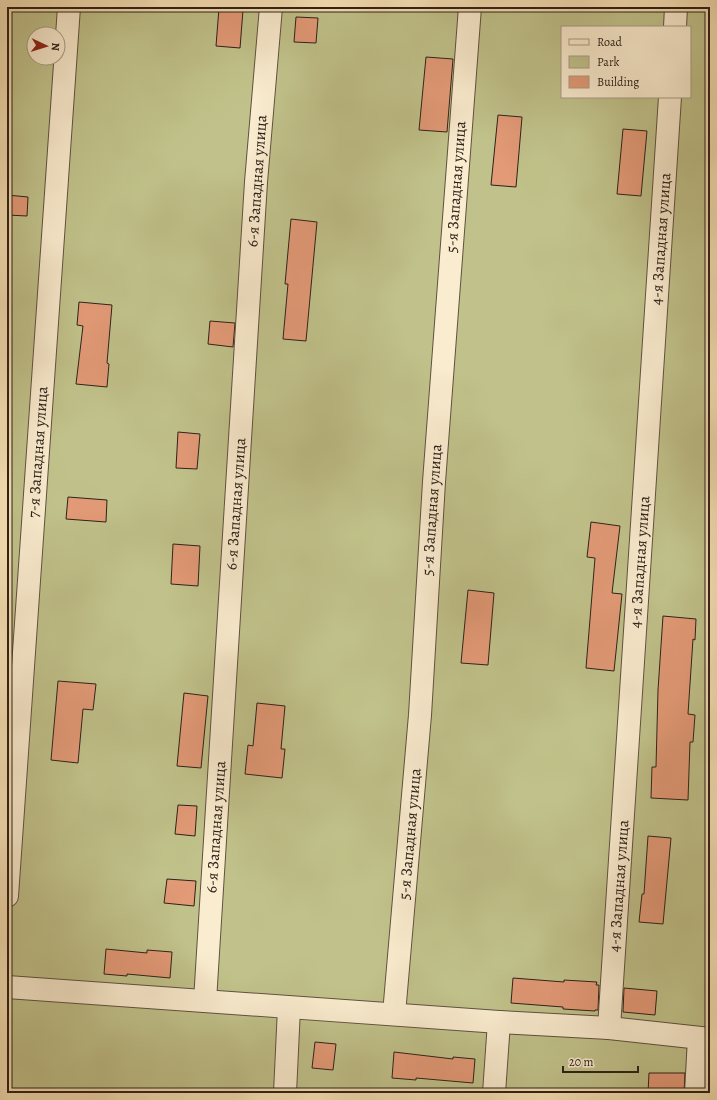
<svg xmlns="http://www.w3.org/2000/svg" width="717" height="1100" viewBox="0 0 717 1100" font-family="Alegreya,serif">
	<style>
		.green { fill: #c1c28b; stroke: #767252; fill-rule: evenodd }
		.building { fill: #e39a77; stroke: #2c211a }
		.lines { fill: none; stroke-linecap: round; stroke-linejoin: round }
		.minor-casing { stroke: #5f5141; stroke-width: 24 }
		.minor { stroke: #faeccf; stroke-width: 22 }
		.labels { text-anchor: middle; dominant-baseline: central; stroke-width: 3; stroke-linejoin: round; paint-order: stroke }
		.street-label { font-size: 16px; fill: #2c211a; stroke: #faeccf }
	</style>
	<rect width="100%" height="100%" fill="#f7e1b5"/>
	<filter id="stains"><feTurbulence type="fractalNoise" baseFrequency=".005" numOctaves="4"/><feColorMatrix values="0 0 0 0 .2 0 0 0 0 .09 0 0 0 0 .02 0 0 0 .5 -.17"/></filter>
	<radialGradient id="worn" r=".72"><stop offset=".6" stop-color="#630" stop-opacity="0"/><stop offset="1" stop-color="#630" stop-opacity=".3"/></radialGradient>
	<path class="green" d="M 7,7 L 710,7 L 710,1093 L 7,1093 ZM 562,27 L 690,27 L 690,97 L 562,97 ZM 34,34 L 58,34 L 58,58 L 34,58 Z"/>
	<g class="building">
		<path d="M 219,8 L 243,10 L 240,48 L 216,46 Z"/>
		<path d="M 296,17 L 318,18 L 316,43 L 294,42 Z"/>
		<path d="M 426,57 L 453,59 L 447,132 L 419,130 Z"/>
		<path d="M 498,115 L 522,117 L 516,187 L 491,185 Z"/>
		<path d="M 623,129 L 647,131 L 641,196 L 617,194 Z"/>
		<path d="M 7,195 L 28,197 L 27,216 L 7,215 Z"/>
		<path d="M 291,219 L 317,222 L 306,341 L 283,339 L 288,284 L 285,284 Z"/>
		<path d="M 79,302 L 112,305 L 107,363 L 109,364 L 107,387 L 76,384 L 83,326 L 77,325 Z"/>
		<path d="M 210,321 L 235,323 L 233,347 L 208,344 Z"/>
		<path d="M 178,432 L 200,434 L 197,469 L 176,468 Z"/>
		<path d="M 68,497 L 107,500 L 106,522 L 66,519 Z"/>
		<path d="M 591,522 L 620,526 L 612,593 L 622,594 L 614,671 L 586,668 L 595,558 L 587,557 Z"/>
		<path d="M 173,544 L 200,546 L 198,586 L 171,584 Z"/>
		<path d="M 468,590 L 494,593 L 488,665 L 461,663 Z"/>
		<path d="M 663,616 L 696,619 L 695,640 L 693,639 L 688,714 L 695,715 L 693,742 L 690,742 L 688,800 L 651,798 L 652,767 L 656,767 L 658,690 Z"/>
		<path d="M 58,681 L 96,684 L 93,710 L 83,709 L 78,763 L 51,760 Z"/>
		<path d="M 184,693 L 208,696 L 201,768 L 177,766 Z"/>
		<path d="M 257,703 L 285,706 L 281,749 L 285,749 L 282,778 L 245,774 L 248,745 L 253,746 Z"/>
		<path d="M 178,805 L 197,806 L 195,836 L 175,834 Z"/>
		<path d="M 648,836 L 671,838 L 663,924 L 639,922 L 642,894 L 644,894 Z"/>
		<path d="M 167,879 L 196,881 L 194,906 L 164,903 Z"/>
		<path d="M 106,949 L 147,953 L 147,950 L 172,952 L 170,978 L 127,974 L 127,976 L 104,974 Z"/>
		<path d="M 513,978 L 564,982 L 564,980 L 597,982 L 596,985 L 599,985 L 598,1010 L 595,1010 L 595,1011 L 563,1009 L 563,1007 L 511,1003 Z"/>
		<path d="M 624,988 L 657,991 L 655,1015 L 623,1012 Z"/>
		<path d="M 315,1042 L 336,1044 L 333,1070 L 312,1068 Z"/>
		<path d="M 394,1052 L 453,1059 L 453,1057 L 475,1059 L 473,1083 L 416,1078 L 416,1080 L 392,1078 Z"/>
		<path d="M 649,1073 L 685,1073 L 684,1093 L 648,1093 Z"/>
	</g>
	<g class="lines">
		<g class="minor-casing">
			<g id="minor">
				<path d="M 675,27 L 676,7"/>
				<path d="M 7,896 L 69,7"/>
				<path d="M 7,987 L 499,1022 L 609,1028 L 710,1039"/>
				<path d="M 205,1001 L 256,182 L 271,7"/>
				<path d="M 394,1014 L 420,715 L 434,482 L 470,7"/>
				<path d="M 609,1028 L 670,97"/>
				<path d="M 285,1093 L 289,1008"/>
				<path d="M 494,1093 L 499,1022"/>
				<path d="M 696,1093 L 699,1038"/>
			</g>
		</g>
		<use href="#minor" class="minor"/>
	</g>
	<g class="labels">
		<g class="street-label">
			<text transform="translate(257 181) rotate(-86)">6-я Западная улица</text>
			<text transform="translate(456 187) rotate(-86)">5-я Западная улица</text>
			<text transform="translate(661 239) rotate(-86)">4-я Западная улица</text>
			<text transform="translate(38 452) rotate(-86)">7-я Западная улица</text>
			<text transform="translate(236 504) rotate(-86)">6-я Западная улица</text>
			<text transform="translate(432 510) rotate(-86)">5-я Западная улица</text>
			<text transform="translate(640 562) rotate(-86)">4-я Западная улица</text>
			<text transform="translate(216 827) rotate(-86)">6-я Западная улица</text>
			<text transform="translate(410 834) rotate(-85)">5-я Западная улица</text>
			<text transform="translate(619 886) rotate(-86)">4-я Западная улица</text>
		</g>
	</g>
	<rect width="717" height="1100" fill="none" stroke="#f7e1b5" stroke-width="24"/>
	<rect x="8" y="8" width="701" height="1084" fill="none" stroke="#2c211a" stroke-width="2"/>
	<rect x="12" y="12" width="693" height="1076" fill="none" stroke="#2c211a"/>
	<rect x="561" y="26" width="130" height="72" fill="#faeccf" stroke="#a89b87"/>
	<rect x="569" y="39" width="20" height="6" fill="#faeccf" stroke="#a89b87"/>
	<text x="597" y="46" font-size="12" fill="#2c211a">Road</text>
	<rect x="569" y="56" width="20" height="12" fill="#c1c28b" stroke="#a89b87"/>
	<text x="597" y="66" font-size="12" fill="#2c211a">Park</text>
	<rect x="569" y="76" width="20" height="12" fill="#e39a77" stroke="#a89b87"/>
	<text x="597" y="86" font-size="12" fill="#2c211a">Building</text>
	<g transform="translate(46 46) rotate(94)"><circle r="19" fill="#faeccf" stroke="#a89b87"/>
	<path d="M0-3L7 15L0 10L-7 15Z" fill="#8f2418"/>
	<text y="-6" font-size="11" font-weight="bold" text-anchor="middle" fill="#2c211a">N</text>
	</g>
	<path d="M563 1066v6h75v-6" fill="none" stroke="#2c211a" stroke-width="2"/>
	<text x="569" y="1066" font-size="12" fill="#2c211a" stroke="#faeccf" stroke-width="3" paint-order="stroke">20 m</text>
	<rect width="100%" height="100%" filter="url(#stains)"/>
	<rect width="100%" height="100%" fill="url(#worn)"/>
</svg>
